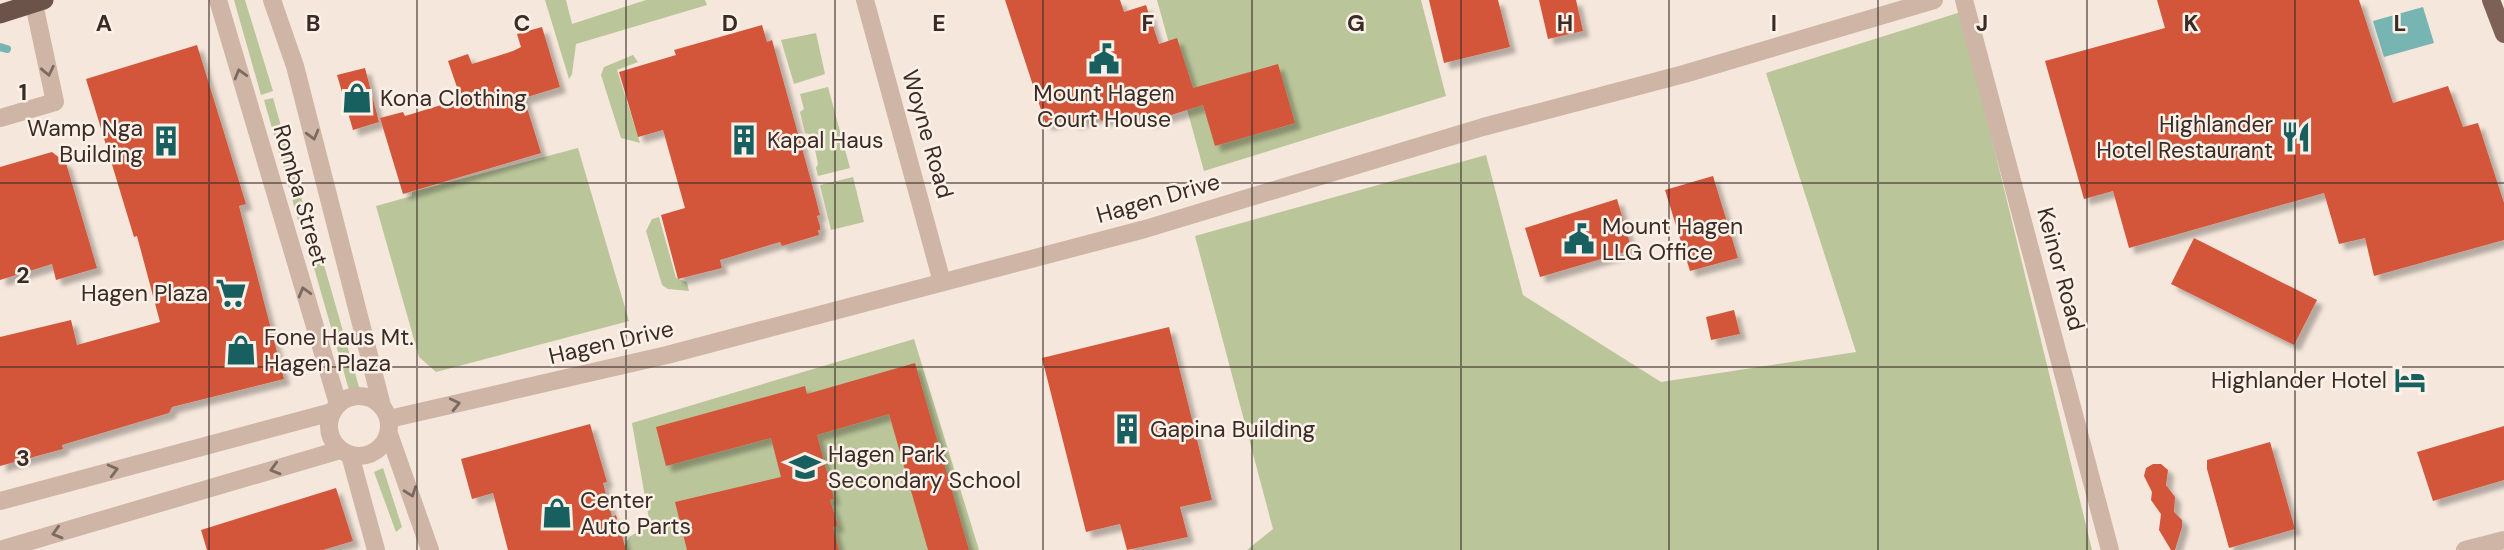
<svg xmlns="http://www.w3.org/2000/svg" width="2504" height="550" viewBox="0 0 2504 550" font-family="'DM Sans',sans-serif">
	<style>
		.green { fill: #bac599 }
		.water { fill: #77b5b3 }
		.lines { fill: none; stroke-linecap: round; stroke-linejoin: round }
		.stream { stroke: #77b5b3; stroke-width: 8 }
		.building { fill: #d3563b; filter: url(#shadow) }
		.minor { stroke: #ceb5a5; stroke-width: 18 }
		.tertiary { stroke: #ceb5a5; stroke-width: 18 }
		.primary { stroke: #7d6157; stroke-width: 18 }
		.trunk { stroke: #6c534a; stroke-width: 19 }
		.oneway { stroke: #7c6a60 }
		.grid { fill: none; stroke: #392c27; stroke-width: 2; stroke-opacity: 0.55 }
		.labels { text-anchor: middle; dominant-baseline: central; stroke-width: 5; stroke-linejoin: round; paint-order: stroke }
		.poi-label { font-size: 23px; fill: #392c27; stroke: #fcf1e8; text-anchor: start }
		.street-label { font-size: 23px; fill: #392c27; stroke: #fcf1e8 }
		.grid-label { font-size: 23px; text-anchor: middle; font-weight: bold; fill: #392c27; stroke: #fcf1e8; stroke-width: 5; stroke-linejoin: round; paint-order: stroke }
	</style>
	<defs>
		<filter id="shadow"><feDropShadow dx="6" dy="6" stdDeviation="2" flood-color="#0004"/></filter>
	</defs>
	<rect width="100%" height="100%" fill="#f5e7db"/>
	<g class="green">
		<path d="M 234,0 L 245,0 L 273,91 L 261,95 Z"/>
		<path d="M 545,0 L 566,0 L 572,24 L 646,0 L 705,0 L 707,5 L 576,44 L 572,74 L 569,79 Z"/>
		<path d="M 1157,0 L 1421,0 L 1446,96 L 1204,171 Z"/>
		<path d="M 1961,12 L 2092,550 L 1247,550 L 1273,529 L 1195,236 L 1486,155 L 1523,295 L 1661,382 L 1856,352 L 1766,73 Z"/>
		<path d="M 816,33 L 825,74 L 794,84 L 781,40 Z"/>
		<path d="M 633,55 L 638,62 L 617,70 L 640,143 L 621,138 L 601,75 L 604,67 Z"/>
		<path d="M 828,87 L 850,168 L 818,176 L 816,168 L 818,164 L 812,135 L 805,133 L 800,112 L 804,109 L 800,94 Z"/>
		<path d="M 273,98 L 307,218 L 298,220 L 264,100 Z"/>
		<path d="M 578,148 L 629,321 L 436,372 L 419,357 L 376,206 L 412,196 L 412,192 Z"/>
		<path d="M 853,177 L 864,222 L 831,230 L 820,185 Z"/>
		<path d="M 659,217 L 676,278 L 687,282 L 689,291 L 668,289 L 662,285 L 646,231 L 652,219 Z"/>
		<path d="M 320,251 L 359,387 L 349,390 L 310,254 Z"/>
		<path d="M 914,339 L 979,550 L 623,550 L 629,537 L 650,525 L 632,423 Z"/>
		<path d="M 383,468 L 402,527 L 396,532 L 374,472 Z"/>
	</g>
	<path class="water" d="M 2423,7 L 2434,43 L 2384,57 L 2373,21 Z"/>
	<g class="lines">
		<path class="stream" d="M 0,47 L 7,49"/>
	</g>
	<g class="building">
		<path d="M 1005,0 L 1120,0 L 1124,12 L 1146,5 L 1159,44 L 1177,38 L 1193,88 L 1278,64 L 1295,123 L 1215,146 L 1203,105 L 1149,122 L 1146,113 L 1125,120 L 1123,114 L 1101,121 L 1099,116 L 1073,124 L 1070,117 L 1046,125 Z"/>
		<path d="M 1429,0 L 1498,0 L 1510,47 L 1444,63 Z"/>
		<path d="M 1539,0 L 1576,0 L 1583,31 L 1548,39 Z"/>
		<path d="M 2157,0 L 2359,0 L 2393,103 L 2448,86 L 2463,127 L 2478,123 L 2504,203 L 2504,240 L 2374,276 L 2365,238 L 2339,244 L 2324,193 L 2129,248 L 2113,191 L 2084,199 L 2045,61 L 2165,28 Z"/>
		<path d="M 762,25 L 767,42 L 772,40 L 812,184 L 820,215 L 817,216 L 820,226 L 820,230 L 818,230 L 819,235 L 782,246 L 780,242 L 720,260 L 722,268 L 678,279 L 661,215 L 685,208 L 663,130 L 638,137 L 619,72 L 676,55 L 674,50 Z"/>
		<path d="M 542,27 L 560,87 L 524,98 L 541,153 L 403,194 L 380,118 L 403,112 L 405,116 L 461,99 L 448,61 L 468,54 L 472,64 L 513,51 L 521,47 L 517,34 Z"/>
		<path d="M 197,45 L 246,204 L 239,206 L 284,379 L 172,407 L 169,413 L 62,445 L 63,449 L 0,466 L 0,337 L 71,320 L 77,345 L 160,322 L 137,236 L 134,237 L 86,79 Z"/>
		<path d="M 365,68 L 379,122 L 353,130 L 337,75 Z"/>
		<path d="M 52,152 L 66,163 L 97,268 L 56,280 L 52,264 L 0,280 L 0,167 Z"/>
		<path d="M 1713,176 L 1738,258 L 1690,271 L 1665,190 Z"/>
		<path d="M 1617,199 L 1632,250 L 1540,277 L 1525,228 Z"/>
		<path d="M 2194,238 L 2317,300 L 2294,345 L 2171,284 Z"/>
		<path d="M 1734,310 L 1740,334 L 1711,340 L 1706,317 Z"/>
		<path d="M 1169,327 L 1212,500 L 1180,507 L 1188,537 L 1127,550 L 1120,524 L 1086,532 L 1042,358 Z"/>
		<path d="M 915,363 L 969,550 L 928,550 L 889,414 L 817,435 L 834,499 L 830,500 L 838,526 L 833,527 L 839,550 L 687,550 L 675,502 L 781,477 L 771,438 L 666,466 L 656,427 L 805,386 L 807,394 Z"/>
		<path d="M 590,424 L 607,482 L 603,483 L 612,517 L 616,515 L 626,550 L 508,550 L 493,493 L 472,499 L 461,459 Z"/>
		<path d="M 2504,426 L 2504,480 L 2433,501 L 2417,452 Z"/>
		<path d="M 2270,442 L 2295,529 L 2229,548 L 2207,469 L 2207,460 Z"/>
		<path d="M 2153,464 L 2161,464 L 2168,470 L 2166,485 L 2175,497 L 2174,512 L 2182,520 L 2182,527 L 2175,550 L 2171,550 L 2159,530 L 2161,514 L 2151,500 L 2152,492 L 2144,476 L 2146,468 Z"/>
		<path d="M 336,488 L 353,541 L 323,550 L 207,550 L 201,530 Z"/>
	</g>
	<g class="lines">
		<g class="minor">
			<path d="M 218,0 L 338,404"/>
			<path d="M 272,0 L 295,66 L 382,406"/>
			<path d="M 865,0 L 942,282"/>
			<path d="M 1964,0 L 2110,550"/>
			<path d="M 0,118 L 55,102 L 34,4"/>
			<path d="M 389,419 L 667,355 L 1145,229 L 1483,127 L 1684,74 L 1934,0"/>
		</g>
		<g class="tertiary">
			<circle cx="359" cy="426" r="30"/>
			<path d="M 389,434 L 430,550"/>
			<path d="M 350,455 L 376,550"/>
			<path d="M 0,501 L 332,412"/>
			<path d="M 0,550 L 340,450"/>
			<path d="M 2465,550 L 2504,540"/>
		</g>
		<path class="primary" d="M 2491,0 L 2504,34"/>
		<path class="trunk" d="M 0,14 L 44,0"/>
	</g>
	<defs><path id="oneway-chevron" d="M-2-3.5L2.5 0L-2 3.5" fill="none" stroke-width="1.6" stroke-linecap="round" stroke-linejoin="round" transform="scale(1.75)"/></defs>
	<g class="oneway">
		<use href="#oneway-chevron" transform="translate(48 71) rotate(78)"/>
		<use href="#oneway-chevron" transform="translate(240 74) rotate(-106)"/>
		<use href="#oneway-chevron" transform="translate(313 135) rotate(75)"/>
		<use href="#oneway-chevron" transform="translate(304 292) rotate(-106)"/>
		<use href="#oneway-chevron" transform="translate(455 404) rotate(-13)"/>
		<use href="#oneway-chevron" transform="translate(275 469) rotate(164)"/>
		<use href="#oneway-chevron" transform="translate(113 470) rotate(-15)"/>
		<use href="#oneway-chevron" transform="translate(411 492) rotate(70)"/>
		<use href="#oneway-chevron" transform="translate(57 533) rotate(164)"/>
	</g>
	<path class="grid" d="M 209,0 L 209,550M 417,0 L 417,550M 626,0 L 626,550M 835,0 L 835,550M 1043,0 L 1043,550M 1252,0 L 1252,550M 1461,0 L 1461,550M 1669,0 L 1669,550M 1878,0 L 1878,550M 2087,0 L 2087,550M 2295,0 L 2295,550M 0,183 L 2504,183M 0,367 L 2504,367"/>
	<defs>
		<g id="civic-bare" transform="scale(2.415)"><path d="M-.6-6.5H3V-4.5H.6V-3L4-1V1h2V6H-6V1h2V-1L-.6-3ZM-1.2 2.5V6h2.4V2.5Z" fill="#186060" stroke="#fcf1e8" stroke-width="2.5" paint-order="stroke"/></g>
		<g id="shop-bare" transform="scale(2.415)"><path d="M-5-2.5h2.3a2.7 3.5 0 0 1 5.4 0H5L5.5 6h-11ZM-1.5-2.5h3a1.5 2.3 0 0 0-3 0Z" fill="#186060" stroke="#fcf1e8" stroke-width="2.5" paint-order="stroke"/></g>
		<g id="restaurant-bare" transform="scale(2.415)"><path d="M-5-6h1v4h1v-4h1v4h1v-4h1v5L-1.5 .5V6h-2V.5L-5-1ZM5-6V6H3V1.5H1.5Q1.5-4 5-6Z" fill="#186060" stroke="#fcf1e8" stroke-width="2.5" paint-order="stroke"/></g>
		<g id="building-bare" transform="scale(2.415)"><path d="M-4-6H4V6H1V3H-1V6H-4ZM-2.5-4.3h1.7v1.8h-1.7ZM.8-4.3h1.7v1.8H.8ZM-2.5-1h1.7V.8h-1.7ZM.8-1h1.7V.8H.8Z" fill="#186060" stroke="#fcf1e8" stroke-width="2.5" paint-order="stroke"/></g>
		<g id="supermarket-bare" transform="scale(2.415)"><path d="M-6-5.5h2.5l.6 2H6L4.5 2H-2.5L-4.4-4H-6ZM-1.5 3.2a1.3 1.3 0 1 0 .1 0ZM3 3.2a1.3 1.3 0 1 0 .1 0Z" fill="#186060" stroke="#fcf1e8" stroke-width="2.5" paint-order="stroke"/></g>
		<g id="hotel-bare" transform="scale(2.415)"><path d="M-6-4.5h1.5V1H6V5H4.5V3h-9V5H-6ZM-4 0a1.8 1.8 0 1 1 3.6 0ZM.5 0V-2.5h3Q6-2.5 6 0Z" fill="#186060" stroke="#fcf1e8" stroke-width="2.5" paint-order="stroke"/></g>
		<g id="school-bare" transform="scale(2.415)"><path d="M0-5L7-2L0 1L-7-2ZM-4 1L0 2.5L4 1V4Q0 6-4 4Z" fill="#186060" stroke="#fcf1e8" stroke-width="2.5" paint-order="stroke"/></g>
	</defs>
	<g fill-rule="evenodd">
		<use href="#civic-bare" x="1104" y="59"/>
		<use href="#shop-bare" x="357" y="98"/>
		<use href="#restaurant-bare" x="2296" y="137"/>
		<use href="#building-bare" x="744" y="140"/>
		<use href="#building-bare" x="166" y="141"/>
		<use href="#civic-bare" x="1579" y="239"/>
		<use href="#supermarket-bare" x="231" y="293"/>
		<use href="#shop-bare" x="241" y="350"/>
		<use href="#hotel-bare" x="2410" y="380"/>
		<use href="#building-bare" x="1127" y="429"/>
		<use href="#school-bare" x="805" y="467"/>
		<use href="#shop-bare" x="557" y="513"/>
	</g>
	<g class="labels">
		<g class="poi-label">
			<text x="1104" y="93" text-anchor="middle">Mount Hagen<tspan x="1104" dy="26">Court House</tspan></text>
			<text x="380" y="98">Kona Clothing</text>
			<text x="2273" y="124" text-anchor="end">Highlander<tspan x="2273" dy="26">Hotel Restaurant</tspan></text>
			<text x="143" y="128" text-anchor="end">Wamp Nga<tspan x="143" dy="26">Building</tspan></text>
			<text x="767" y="140">Kapal Haus</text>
			<text x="1602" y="226">Mount Hagen<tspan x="1602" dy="26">LLG Office</tspan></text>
			<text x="208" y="293" text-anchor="end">Hagen Plaza</text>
			<text x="264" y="337">Fone Haus Mt.<tspan x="264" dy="26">Hagen Plaza</tspan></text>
			<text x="2387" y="380" text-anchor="end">Highlander Hotel</text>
			<text x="1150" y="429">Gapina Building</text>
			<text x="828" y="454">Hagen Park<tspan x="828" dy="26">Secondary School</tspan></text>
			<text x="580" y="500">Center<tspan x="580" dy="26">Auto Parts</tspan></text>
		</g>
		<g class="street-label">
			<text transform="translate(928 134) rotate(74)">Woyne Road</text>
			<text transform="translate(301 195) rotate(74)">Romba Street</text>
			<text transform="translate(1158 198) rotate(-16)">Hagen Drive</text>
			<text transform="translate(2061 269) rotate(75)">Keinor Road</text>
			<text transform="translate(611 342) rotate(-13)">Hagen Drive</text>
		</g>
	</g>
	<g class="grid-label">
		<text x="104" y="31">A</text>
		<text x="313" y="31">B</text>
		<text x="522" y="31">C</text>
		<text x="730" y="31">D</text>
		<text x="939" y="31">E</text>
		<text x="1148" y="31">F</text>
		<text x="1356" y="31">G</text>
		<text x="1565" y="31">H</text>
		<text x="1774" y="31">I</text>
		<text x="1982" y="31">J</text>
		<text x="2191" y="31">K</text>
		<text x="2400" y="31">L</text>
		<text x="23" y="100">1</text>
		<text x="23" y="283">2</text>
		<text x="23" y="466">3</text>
	</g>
</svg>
